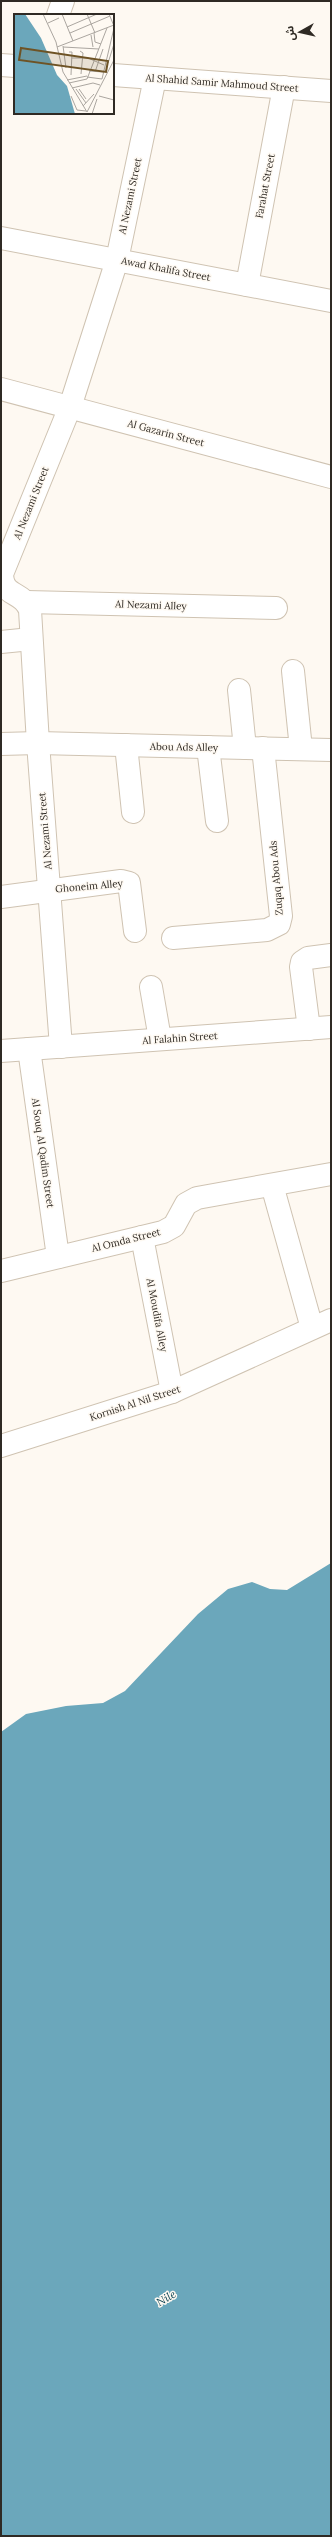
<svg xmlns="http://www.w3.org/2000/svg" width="332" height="2537" viewBox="0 0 332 2537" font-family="Lora,'Noto Sans Arabic',serif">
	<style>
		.water { fill: #6ba7bb }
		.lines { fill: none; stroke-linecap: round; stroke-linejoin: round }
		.street-casing { stroke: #cfc3b2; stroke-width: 24 }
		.street { stroke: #fff; stroke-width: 22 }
		.labels { text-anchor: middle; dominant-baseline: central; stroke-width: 3; stroke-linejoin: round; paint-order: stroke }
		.street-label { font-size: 10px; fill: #2f2a24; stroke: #fef9f2 }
		.water-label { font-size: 11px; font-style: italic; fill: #033c4b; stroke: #fef9f2 }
		.inset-road { fill: none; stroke: #aba6a0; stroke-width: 1 }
		.view { fill: #6e5325; fill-opacity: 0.15; stroke: #6e5325; stroke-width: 2 }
		.inset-edge { fill: none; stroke: #2f2a24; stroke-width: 2 }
	</style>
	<rect width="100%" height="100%" fill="#fef9f2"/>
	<path class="water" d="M 331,1563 L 331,2536 L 1,2536 L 1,1732 L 26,1714 L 66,1706 L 103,1703 L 125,1691 L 198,1614 L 228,1589 L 252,1582 L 270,1589 L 287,1590 Z"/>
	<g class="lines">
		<g class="street-casing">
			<g id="street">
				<path d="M 58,15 L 63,1"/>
				<path d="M 1,65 L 15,66"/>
				<path d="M 113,75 L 331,91"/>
				<path d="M 1,238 L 331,301"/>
				<path d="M 247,285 L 284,87"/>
				<path d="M 1,389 L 331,477"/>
				<path d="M 27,602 L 276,608"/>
				<path d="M 1,642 L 31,639"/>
				<path d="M 293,671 L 301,749"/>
				<path d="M 239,690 L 245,748"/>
				<path d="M 1,744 L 38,743 L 331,750"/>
				<path d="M 126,745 L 133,812"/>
				<path d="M 208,747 L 217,821"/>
				<path d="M 1,897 L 121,881 L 129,883 L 135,931"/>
				<path d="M 173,938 L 267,930 L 279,924 L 281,916 L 263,748"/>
				<path d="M 151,987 L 160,1039"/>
				<path d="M 309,1029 L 301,967 L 302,962 L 308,958 L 331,955"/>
				<path d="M 61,1047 L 38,743 L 30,610 C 22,590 3,598 2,574 L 70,407 L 117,260 L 155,78"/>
				<path d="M 29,1049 L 58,1257"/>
				<path d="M 1,1051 L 331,1027"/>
				<path d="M 272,1185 L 312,1328"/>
				<path d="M 142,1237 L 172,1392"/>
				<path d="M 1,1271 L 163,1232 L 174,1226 L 186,1204 L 197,1198 L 331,1174"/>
				<path d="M 1,1446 L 172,1392 L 331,1320"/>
			</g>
		</g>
		<use href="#street" class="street"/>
	</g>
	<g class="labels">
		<g class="street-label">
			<text transform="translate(222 83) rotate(4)">Al Shahid Samir Mahmoud Street</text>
			<text transform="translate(265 186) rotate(-79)">Farahat Street</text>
			<text transform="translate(130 196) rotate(-78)">Al Nezami Street</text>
			<text transform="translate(166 269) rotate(11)">Awad Khalifa Street</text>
			<text transform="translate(166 433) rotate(15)">Al Gazarin Street</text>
			<text transform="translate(31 503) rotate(-68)">Al Nezami Street</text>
			<text transform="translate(151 605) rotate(2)">Al Nezami Alley</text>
			<text transform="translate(184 747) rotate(1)">Abou Ads Alley</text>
			<text transform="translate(45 831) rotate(-95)">Al Nezami Street</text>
			<text transform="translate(276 878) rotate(-95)">Zuqaq Abou Ads</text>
			<text transform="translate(89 886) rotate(-5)">Ghoneim Alley</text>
			<text transform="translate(180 1038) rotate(-4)">Al Falahin Street</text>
			<text transform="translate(43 1153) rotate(82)">Al Souq Al Qadim Street</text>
			<text transform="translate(126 1240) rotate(-14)">Al Omda Street</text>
			<text transform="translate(157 1315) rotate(79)">Al Moudifa Alley</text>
			<text transform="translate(135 1403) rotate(-18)">Kornish Al Nil Street</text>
		</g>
		<g class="water-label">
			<text transform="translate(166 2298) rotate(-30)">Nile</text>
		</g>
	</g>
	<g transform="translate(14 14)">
		<rect width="100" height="100" fill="#fef9f2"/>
		<path d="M 0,0 L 11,0 L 27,24 L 43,61 L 53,72 L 61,100 L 0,100 Z" fill="#6ba7bb"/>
		<path class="inset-road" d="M 29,0 L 42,28 L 49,58 L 73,98M 48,0 L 59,27M 73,0 L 81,19M 95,0 L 100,12M 34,9 L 45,4M 53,13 L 83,0M 56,19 L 96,2M 80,19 L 81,28 L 87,30M 77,21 L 79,33M 49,32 L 52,54M 43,33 L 100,11M 49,33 L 85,35M 66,37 L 69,39 L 67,60M 55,38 L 58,38 L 57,61M 58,44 L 74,44 L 90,51M 94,49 L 100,30M 75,57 L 89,58M 81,58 L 89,35M 73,63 L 88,65M 88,65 L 100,14M 53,66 L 73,62M 55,69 L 73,65 L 93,14M 58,74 L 79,69 L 86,71M 62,75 L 72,89M 65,75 L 72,85M 57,82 L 63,96 L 72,97M 85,82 L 100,86M 69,92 L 80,80M 73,98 L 100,46M 78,100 L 83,85"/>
		<path class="view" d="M 7,34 L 94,47 L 92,58 L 5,46 Z"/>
		<rect width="100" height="100" class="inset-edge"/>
	</g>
	<rect width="332" height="2537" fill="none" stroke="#2f2a24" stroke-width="4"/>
	<g transform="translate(300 32) rotate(262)" stroke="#fef9f2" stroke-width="3" paint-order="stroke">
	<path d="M0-3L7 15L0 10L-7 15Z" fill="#2f2a24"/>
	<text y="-6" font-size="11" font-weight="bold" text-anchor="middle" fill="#2f2a24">ش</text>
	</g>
</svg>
